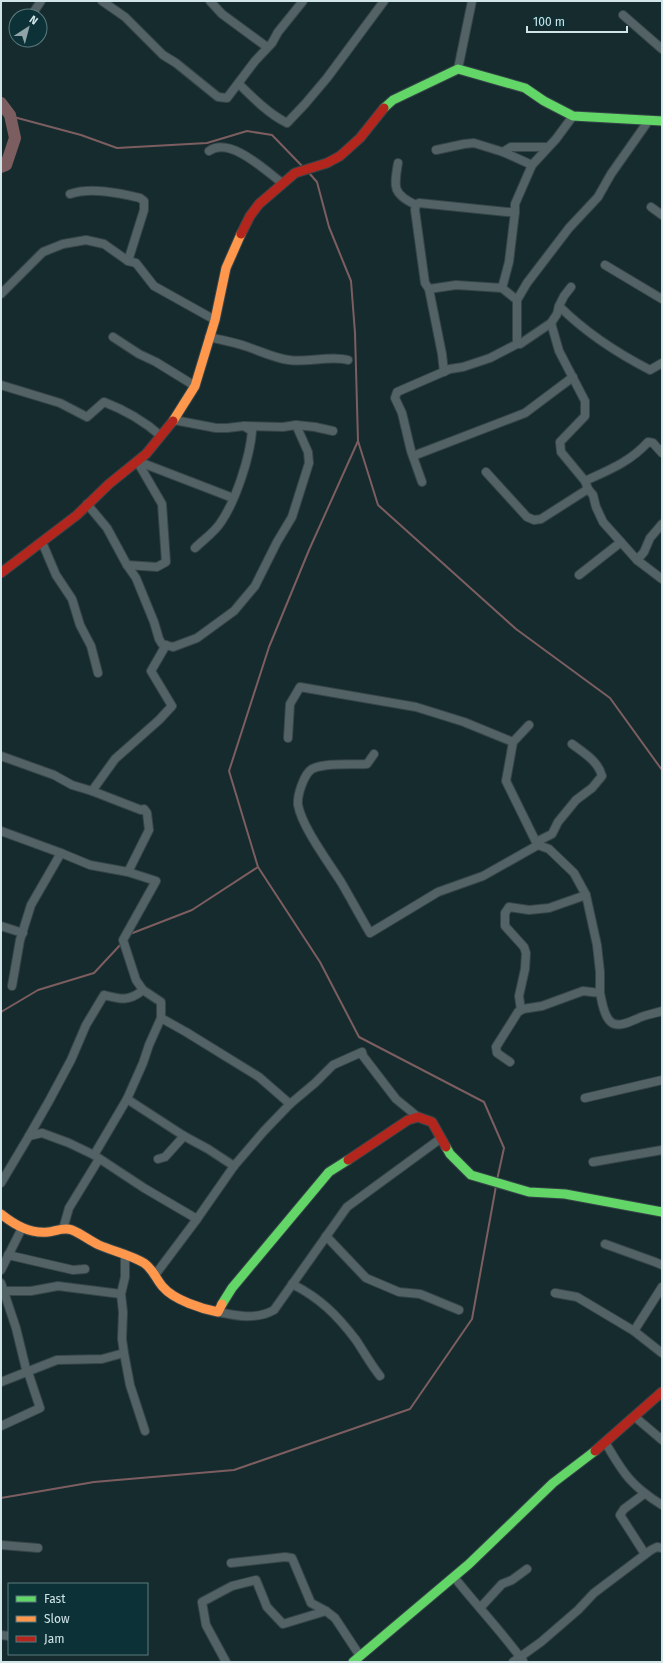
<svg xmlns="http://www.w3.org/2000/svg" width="663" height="1663" viewBox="0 0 663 1663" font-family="'Fira Sans',sans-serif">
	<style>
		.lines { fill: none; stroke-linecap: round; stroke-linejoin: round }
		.stream { stroke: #7d5e60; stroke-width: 2 }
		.river { stroke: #7d5e60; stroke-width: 12 }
		.street-casing { stroke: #364548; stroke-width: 10 }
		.fast-casing { stroke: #364548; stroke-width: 11 }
		.slow-casing { stroke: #364548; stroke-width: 11 }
		.jam-casing { stroke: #364548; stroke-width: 11 }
		.street { stroke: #536265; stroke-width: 8 }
		.fast { stroke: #63d668; stroke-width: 9 }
		.slow { stroke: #ff974d; stroke-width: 9 }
		.jam { stroke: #b3261e; stroke-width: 9 }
	</style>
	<rect width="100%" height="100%" fill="#162b2e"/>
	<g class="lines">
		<g class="stream">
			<path d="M 10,116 L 81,135 L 117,148 L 207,143 L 247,131 L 272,135 L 303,167"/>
			<path d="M 309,173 L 317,182 L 329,227 L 351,281 L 355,333 L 358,441 L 378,505 L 516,629 L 610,698 L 662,770"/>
			<path d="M 358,441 L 309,550 L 269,647 L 229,771 L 258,867 L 320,962 L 359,1037 L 484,1102 L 504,1148 L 497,1180"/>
			<path d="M 130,934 L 192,910 L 258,867"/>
			<path d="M 1,1012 L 38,990 L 94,973 L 122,943"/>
			<path d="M 1,1498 L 94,1482 L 234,1470 L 410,1409 L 472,1319 L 496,1186"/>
		</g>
		<path class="river" d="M 1,103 L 10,115 L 15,138 L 6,165 L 1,167"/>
		<g class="street-casing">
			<g id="street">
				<path d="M 102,1 L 125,17 L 163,55 L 176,63 L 218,97 L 227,98 L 255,61 L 272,43 L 278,32 L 303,1"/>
				<path d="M 210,1 L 222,14 L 267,47"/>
				<path d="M 623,15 L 662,49"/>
				<path d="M 31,16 L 41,1"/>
				<path d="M 458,69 L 472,1"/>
				<path d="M 239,84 C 253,98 269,114 287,123 L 305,104 L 327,78 L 384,1"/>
				<path d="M 436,150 L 464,144 L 474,143 L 503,152"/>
				<path d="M 209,151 C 230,136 266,171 282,183"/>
				<path d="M 398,163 C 394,187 392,194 416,205"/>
				<path d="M 532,165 L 503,152 L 511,147 L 547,147"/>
				<path d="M 70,194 C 91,187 119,193 140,198 L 144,201 L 144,210 L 128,261"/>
				<path d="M 651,207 L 662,215"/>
				<path d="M 515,212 L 509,262 L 502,288 L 517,300"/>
				<path d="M 605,265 L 662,299"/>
				<path d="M 502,288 L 456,285 L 429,289 L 425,283 L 415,210 L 416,205 L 419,203 L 507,212 L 515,212 L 515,204 L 532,165 L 556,139 L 573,116"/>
				<path d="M 429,289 L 442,354 L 444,372"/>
				<path d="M 1,294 L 43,252 L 63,244 L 86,240 L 104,244 L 128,261 L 136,263 L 154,286 L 215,320"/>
				<path d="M 559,306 C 585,332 617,353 650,370 L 662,363"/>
				<path d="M 551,323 L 559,351 L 585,401 L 585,416 L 560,442 L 561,452 L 585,481 L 588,489 L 593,495 L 596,507 L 603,522 L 637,560 L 644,552 L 650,538 L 662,524"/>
				<path d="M 113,337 L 139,354 L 156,362 L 195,386"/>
				<path d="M 209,337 C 221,340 234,342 245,346 C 260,351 274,358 289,360 C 309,363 329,355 348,360"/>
				<path d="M 517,344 L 517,300 L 527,283 L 569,228 L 598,197 L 611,174 L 649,120"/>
				<path d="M 1,385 L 60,403 L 87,417 L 104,402 C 125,410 144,421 161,436"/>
				<path d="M 174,420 L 216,428 L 227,428 L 244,426 L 283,427 L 296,425 L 315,427 L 333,431"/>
				<path d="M 413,456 L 525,413 L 573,377"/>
				<path d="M 486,472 L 527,517 L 534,520 L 541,519 L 588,489"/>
				<path d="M 585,481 C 609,470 630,462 648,442 L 653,443 L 662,453"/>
				<path d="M 422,482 L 411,451 L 402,413 L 395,398 L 397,392 L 450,369 L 463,367 L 490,358 L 517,344 L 520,344 L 551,323 L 557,314 L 559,306 L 564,296 L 571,287"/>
				<path d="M 87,504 L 107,528 L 127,565 L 136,578 L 154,622 L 159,639 L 162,644 L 173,647 L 197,638 L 234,611 L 255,586 L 277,542 L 292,517 L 309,463 L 308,452 L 296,425"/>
				<path d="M 42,542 L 56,575 L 72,599 L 80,625 L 91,646 L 98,673"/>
				<path d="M 195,548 C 203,540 215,532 221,522 C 236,500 250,457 252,431 L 244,426"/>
				<path d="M 637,560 L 662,579"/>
				<path d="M 127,565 L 157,567 L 166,562 L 162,504 L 137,461 L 233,498"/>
				<path d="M 579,575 L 621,542"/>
				<path d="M 529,725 L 513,742 L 506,781 L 536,842"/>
				<path d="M 288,738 L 290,704 L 300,687 L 416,707 L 464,722 L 513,742"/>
				<path d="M 572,744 C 584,753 598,761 602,776 L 592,788 L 576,800 L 558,822 L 552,834 L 536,842 L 538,845 L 549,849 L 574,873 L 586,895 L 597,945 L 600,972 L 600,993"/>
				<path d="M 374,754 L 367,764 C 353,765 325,762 312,769 C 304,774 297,795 298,805 C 302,827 329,863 341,882 C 351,899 360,916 370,933 L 438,892 L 483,876 L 538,845"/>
				<path d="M 1,756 L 54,775 L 72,785 L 92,791 L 141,810 L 144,809 L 147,813 L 149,830 L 128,872"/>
				<path d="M 92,791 L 115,759 L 159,720 L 172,706 L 151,671 L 166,645"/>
				<path d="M 1,831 L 61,853 L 31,905 L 20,940 L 12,986"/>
				<path d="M 61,853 L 90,865 L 128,872 L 156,881 L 123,940 L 136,980 L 143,990 L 161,1002 L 161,1018 L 149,1045 L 143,1063 L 127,1099 L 94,1155"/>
				<path d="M 1,926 L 23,933"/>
				<path d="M 521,1010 L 519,996 L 525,969 L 526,953 L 524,947 L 505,926 L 505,913 L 509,907 L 529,910 L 549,908 L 586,895"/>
				<path d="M 161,1018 L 186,1032 L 259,1077 L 290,1104"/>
				<path d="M 510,1062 L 497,1053 L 496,1047 L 518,1012 L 523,1009 L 542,1006 L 583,991 L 600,993 C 602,1001 603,1013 609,1020 C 617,1031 634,1019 644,1016 C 650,1014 656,1013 662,1011"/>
				<path d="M 585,1098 L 662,1080"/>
				<path d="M 127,1099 L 184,1136 L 208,1149 L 234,1166"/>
				<path d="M 29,1136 L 49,1101 L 71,1060 L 86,1025 L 104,995 C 120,999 129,1002 143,990"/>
				<path d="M 158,1159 L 165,1157 L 184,1136"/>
				<path d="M 593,1162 L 662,1150"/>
				<path d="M 1,1183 L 29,1136 L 42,1133 L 69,1143 L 94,1155 L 144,1188 L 197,1219"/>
				<path d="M 63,1229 L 69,1208 L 99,1159"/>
				<path d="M 326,1236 L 366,1278 L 399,1292 L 420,1294 L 459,1310"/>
				<path d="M 605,1244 L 655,1262 L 662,1265"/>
				<path d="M 8,1255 L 73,1270 L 85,1269"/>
				<path d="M 1,1270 L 22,1228"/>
				<path d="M 155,1275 L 197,1219 L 234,1166 L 264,1131 L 290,1104 L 315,1083 L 333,1065 L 362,1052 L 363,1056 L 396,1099 L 418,1117"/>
				<path d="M 1,1283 L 16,1328 L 27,1373"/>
				<path d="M 292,1284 C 320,1298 337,1315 356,1340 C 364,1352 371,1365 380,1376"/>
				<path d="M 4,1291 L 31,1291 L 58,1286 L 121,1294"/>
				<path d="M 555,1293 L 577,1297 L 634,1331 L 662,1353"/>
				<path d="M 218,1312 C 237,1316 256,1320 274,1310 L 347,1207 L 440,1139"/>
				<path d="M 634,1331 L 662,1287"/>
				<path d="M 124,1353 L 130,1385 L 145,1431"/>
				<path d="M 1,1382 L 57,1360 L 102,1359 L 124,1353 L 122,1339 L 123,1312 L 121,1294 L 125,1277 L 125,1255"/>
				<path d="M 635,1417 L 662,1440"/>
				<path d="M 1,1426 L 40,1408 L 28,1372"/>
				<path d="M 605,1442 C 623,1473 631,1486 662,1505"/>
				<path d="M 644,1494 L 624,1509 L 620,1515 L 645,1554"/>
				<path d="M 1,1545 L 38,1548"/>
				<path d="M 231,1563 L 285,1557 L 292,1558 L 311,1603 L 326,1611 L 335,1618 L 360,1656"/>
				<path d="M 454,1577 C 477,1606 502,1632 523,1661"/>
				<path d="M 480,1608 L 502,1584 L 512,1580 L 527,1569"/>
				<path d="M 1,1635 L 9,1636"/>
				<path d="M 226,1662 L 206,1625 L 202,1602 L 232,1586 L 256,1580 L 267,1607 L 283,1624 L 326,1611"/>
				<path d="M 513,1662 L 541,1642 L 578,1610 L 594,1593 L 651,1550 L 657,1547 L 662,1548"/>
			</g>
		</g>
		<g class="fast-casing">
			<g id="fast">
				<path d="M 384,108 L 393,100 L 458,69 L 525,88 L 544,101 L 573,116 L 662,121"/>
				<path d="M 446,1147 L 450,1154 L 471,1175 L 529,1192 L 565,1194 L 662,1212"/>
				<path d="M 222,1304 L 232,1288 L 329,1172 L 348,1160"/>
				<path d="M 353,1662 L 469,1564 L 553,1483 L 595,1451"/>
			</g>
		</g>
		<g class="slow-casing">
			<g id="slow">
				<path d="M 173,421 L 195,386 L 215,320 L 226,268 L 241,234"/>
				<path d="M 1,1214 C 15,1225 30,1234 48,1232 C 56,1231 64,1227 72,1230 C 82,1234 90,1241 99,1245 C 113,1251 131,1255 144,1263 C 153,1269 156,1279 163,1287 C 174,1300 202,1309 218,1312 L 222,1304"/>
			</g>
		</g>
		<g class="jam-casing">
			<g id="jam">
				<path d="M 241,234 L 250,216 L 259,204 L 295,173 L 327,163 L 340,156 L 360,138 L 384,108"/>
				<path d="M 1,573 L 77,515 L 109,484 L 146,454 L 173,421"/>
				<path d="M 348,1160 L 408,1120 L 418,1117 L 432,1122 L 446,1147"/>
				<path d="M 595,1451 L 662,1392"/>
			</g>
		</g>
		<use href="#street" class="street"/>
		<use href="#fast" class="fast"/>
		<use href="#slow" class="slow"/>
		<use href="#jam" class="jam"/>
	</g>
	<rect width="663" height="1663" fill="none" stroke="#d1e5e8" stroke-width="4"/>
	<rect x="8" y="1583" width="140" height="72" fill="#0c3238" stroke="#5b7a7e"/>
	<rect x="16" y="1596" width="20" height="6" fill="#63d668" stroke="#5b7a7e"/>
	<text x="44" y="1603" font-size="12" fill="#d1e5e8">Fast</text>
	<rect x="16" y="1616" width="20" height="6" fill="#ff974d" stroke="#5b7a7e"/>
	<text x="44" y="1623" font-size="12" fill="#d1e5e8">Slow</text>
	<rect x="16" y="1636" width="20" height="6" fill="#b3261e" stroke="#5b7a7e"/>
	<text x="44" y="1643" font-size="12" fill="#d1e5e8">Jam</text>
	<g transform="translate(28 28) rotate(36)"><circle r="19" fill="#0c3238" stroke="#5b7a7e"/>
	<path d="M0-3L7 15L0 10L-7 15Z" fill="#90a4a7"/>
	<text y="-6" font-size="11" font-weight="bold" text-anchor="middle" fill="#d1e5e8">N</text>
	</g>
	<path d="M527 26v6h100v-6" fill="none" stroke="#d1e5e8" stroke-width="2"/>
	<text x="533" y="26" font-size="12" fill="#d1e5e8" stroke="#0c3238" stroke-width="3" paint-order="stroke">100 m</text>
</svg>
